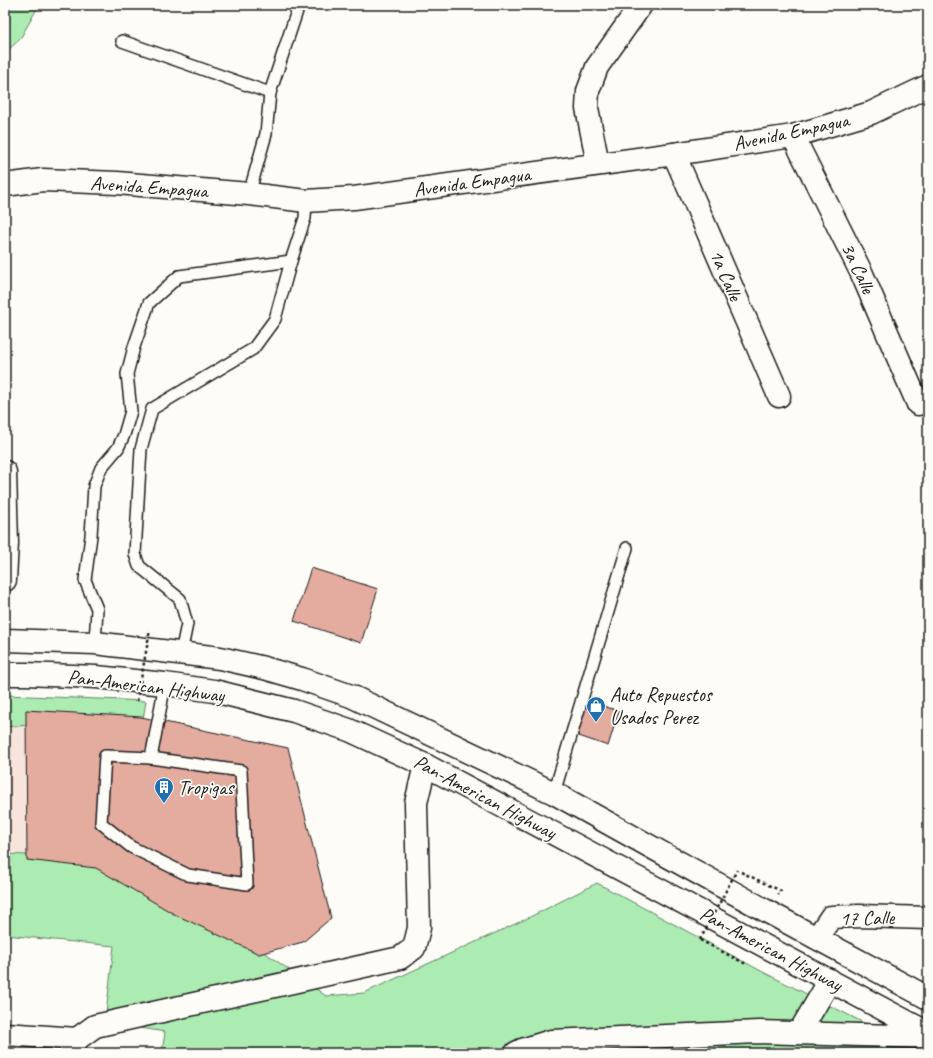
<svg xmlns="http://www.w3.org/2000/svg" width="933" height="1058" viewBox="0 0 933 1058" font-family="Caveat,sans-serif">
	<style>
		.built { fill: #f6e4dd }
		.green { fill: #acebb2; stroke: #648467 }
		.building { fill: #e4ab9f; stroke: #1c1c1c }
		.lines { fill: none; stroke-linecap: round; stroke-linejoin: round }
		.service-casing { stroke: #1c1c1c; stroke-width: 14 }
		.minor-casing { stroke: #1c1c1c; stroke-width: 25 }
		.tertiary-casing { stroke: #1c1c1c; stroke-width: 25 }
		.trunk-casing { stroke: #1c1c1c; stroke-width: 25 }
		.path { stroke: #1c1c1c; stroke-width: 2.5; stroke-dasharray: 3 3; stroke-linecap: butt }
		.service { stroke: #fdfcf7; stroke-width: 11 }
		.minor { stroke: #fdfcf7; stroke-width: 22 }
		.tertiary { stroke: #fdfcf7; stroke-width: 22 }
		.trunk { stroke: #fdfcf7; stroke-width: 22 }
		.path-bridge { stroke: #1c1c1c; stroke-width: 2.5; stroke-dasharray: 3 3; stroke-linecap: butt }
		.labels { text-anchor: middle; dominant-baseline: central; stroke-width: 3.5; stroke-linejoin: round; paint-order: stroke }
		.street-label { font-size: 20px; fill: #1c1c1c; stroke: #fdfcf7 }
		.poi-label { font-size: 20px; fill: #1c1c1c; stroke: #fdfcf7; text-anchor: start }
	</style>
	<rect width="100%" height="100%" fill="#fdfcf7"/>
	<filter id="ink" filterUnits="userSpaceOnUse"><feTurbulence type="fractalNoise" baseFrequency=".025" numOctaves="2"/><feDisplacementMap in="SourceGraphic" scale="8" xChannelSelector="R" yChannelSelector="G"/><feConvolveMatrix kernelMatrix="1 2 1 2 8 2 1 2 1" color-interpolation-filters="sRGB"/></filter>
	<g filter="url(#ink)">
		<path class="built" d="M 65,722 L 67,857 L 5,854 L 5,727 Z"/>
		<g class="green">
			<path d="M 5,5 L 39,5 L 20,39 L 5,53 Z"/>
			<path d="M 5,695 L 146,701 L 142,726 L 65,722 L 5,727 Z"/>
			<path d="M 5,854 L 135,860 L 326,996 L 364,993 L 526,919 L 597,883 L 763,972 L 924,1053 L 349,1053 L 345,1048 L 314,1053 L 162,1053 L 165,1032 L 105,1022 L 114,946 L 5,935 Z"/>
		</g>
		<g class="building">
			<path d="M 311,568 L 378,589 L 361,643 L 294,621 Z"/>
			<path d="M 584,700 L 619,711 L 608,746 L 573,734 Z"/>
			<path d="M 26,710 L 141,717 L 288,748 L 331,918 L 303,942 L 259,954 L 174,914 L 96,868 L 27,860 Z"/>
		</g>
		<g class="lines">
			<g class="service-casing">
				<g id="service">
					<path d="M 122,41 L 270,93 L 266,134 L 249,194"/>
					<path d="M 270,93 L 299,5"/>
					<path d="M 95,643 L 97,609 L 85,580 L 91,536 L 94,486 L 101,468 L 118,448 L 124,435 L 131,411 L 127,374 L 134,347 L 149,303 L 179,276 L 291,261 L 305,218 L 306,201"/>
					<path d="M 181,653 L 187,624 L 180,599 L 139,566 L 135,554 L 141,449 L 152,409 L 253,349 L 275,319 L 291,261"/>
					<path d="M 105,756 L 151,758 L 241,771 L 247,884 L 188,875 L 131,847 L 101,823 Z"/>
					<path d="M 151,758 L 165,684"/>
					<path d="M 554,793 L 627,548"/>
				</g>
			</g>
			<g class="minor-casing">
				<g id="minor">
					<path d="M 793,136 L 862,274 L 918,404"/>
					<path d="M 674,154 L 779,396"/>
					<path d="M 598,164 L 587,108 L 588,91 L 597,67 L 641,5"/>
					<path d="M 5,472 L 7,543 L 5,580"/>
					<path d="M 817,938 L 831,917 L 859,916 L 928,918"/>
					<path d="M 799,1033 L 830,980"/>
					<path d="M 5,1034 L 77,1039"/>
					<path d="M 71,1053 L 77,1039 L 95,1026 L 400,958 L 414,948 L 419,928 L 416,803 L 425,765"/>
					<path d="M 516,1053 L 522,1050 L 551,1041 L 759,1032 L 928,1037"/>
				</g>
			</g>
			<g class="tertiary-casing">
				<path id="tertiary" d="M 5,185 L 43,180 L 117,183 L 249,194 L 306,201 L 354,198 L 674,154 L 793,136 L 871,113 L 928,86"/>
			</g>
			<g class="trunk-casing">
				<g id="trunk">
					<path d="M 5,640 L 95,643 L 220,658 L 264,668 L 302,679 L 351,696 L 554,793 L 770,913 L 928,998"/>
					<path d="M 5,674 L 26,674 L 96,677 L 165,684 L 214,691 L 294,711 L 349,730 L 425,765 L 928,1033"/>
				</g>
			</g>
			<g class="path">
				<path d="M 741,872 L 781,891 L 778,895"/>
				<path d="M 700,940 L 744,963 L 746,960"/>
			</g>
			<use href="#service" class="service"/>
			<use href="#minor" class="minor"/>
			<use href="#tertiary" class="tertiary"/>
			<use href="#trunk" class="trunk"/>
			<g class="path-bridge">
				<path d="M 137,701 L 150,630"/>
				<path d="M 700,940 L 737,870"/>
			</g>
		</g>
	</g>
	<defs>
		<g id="shop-pin" transform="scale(1)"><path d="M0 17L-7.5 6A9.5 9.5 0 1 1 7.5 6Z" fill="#1f6fb2" stroke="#fdfcf7"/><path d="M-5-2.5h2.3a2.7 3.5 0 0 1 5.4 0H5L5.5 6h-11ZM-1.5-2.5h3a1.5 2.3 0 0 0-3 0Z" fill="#fff"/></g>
		<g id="building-pin" transform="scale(1)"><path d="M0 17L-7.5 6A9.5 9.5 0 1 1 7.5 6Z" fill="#1f6fb2" stroke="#fdfcf7"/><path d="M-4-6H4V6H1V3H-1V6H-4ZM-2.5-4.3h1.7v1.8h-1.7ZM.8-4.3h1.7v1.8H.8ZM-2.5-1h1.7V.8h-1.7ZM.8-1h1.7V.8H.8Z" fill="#fff"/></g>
	</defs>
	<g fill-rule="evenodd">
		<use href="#shop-pin" x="596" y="706"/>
		<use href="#building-pin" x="164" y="787"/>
	</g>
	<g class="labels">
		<g class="street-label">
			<text transform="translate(791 132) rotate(-12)">Avenida Empagua</text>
			<text transform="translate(472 182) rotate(-8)">Avenida Empagua</text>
			<text transform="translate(149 187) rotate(4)">Avenida Empagua</text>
			<text transform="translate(858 268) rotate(65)">3a Calle</text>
			<text transform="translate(726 275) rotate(67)">1a Calle</text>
			<text transform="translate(146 686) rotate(7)">Pan-American Highway</text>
			<text transform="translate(485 797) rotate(28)">Pan-American Highway</text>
			<text transform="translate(867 918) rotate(-1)">17 Calle</text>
			<text transform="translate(771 949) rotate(28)">Pan-American Highway</text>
		</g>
		<g class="poi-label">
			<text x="610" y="694">Auto Repuestos<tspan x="610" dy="23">Usados Perez</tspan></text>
			<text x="178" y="787">Tropigas</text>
		</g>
	</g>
	<rect width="933" height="1058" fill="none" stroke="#fdfcf7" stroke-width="20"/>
	<rect x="10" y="10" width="913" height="1038" fill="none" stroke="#1c1c1c" stroke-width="1.5" filter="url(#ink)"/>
</svg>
